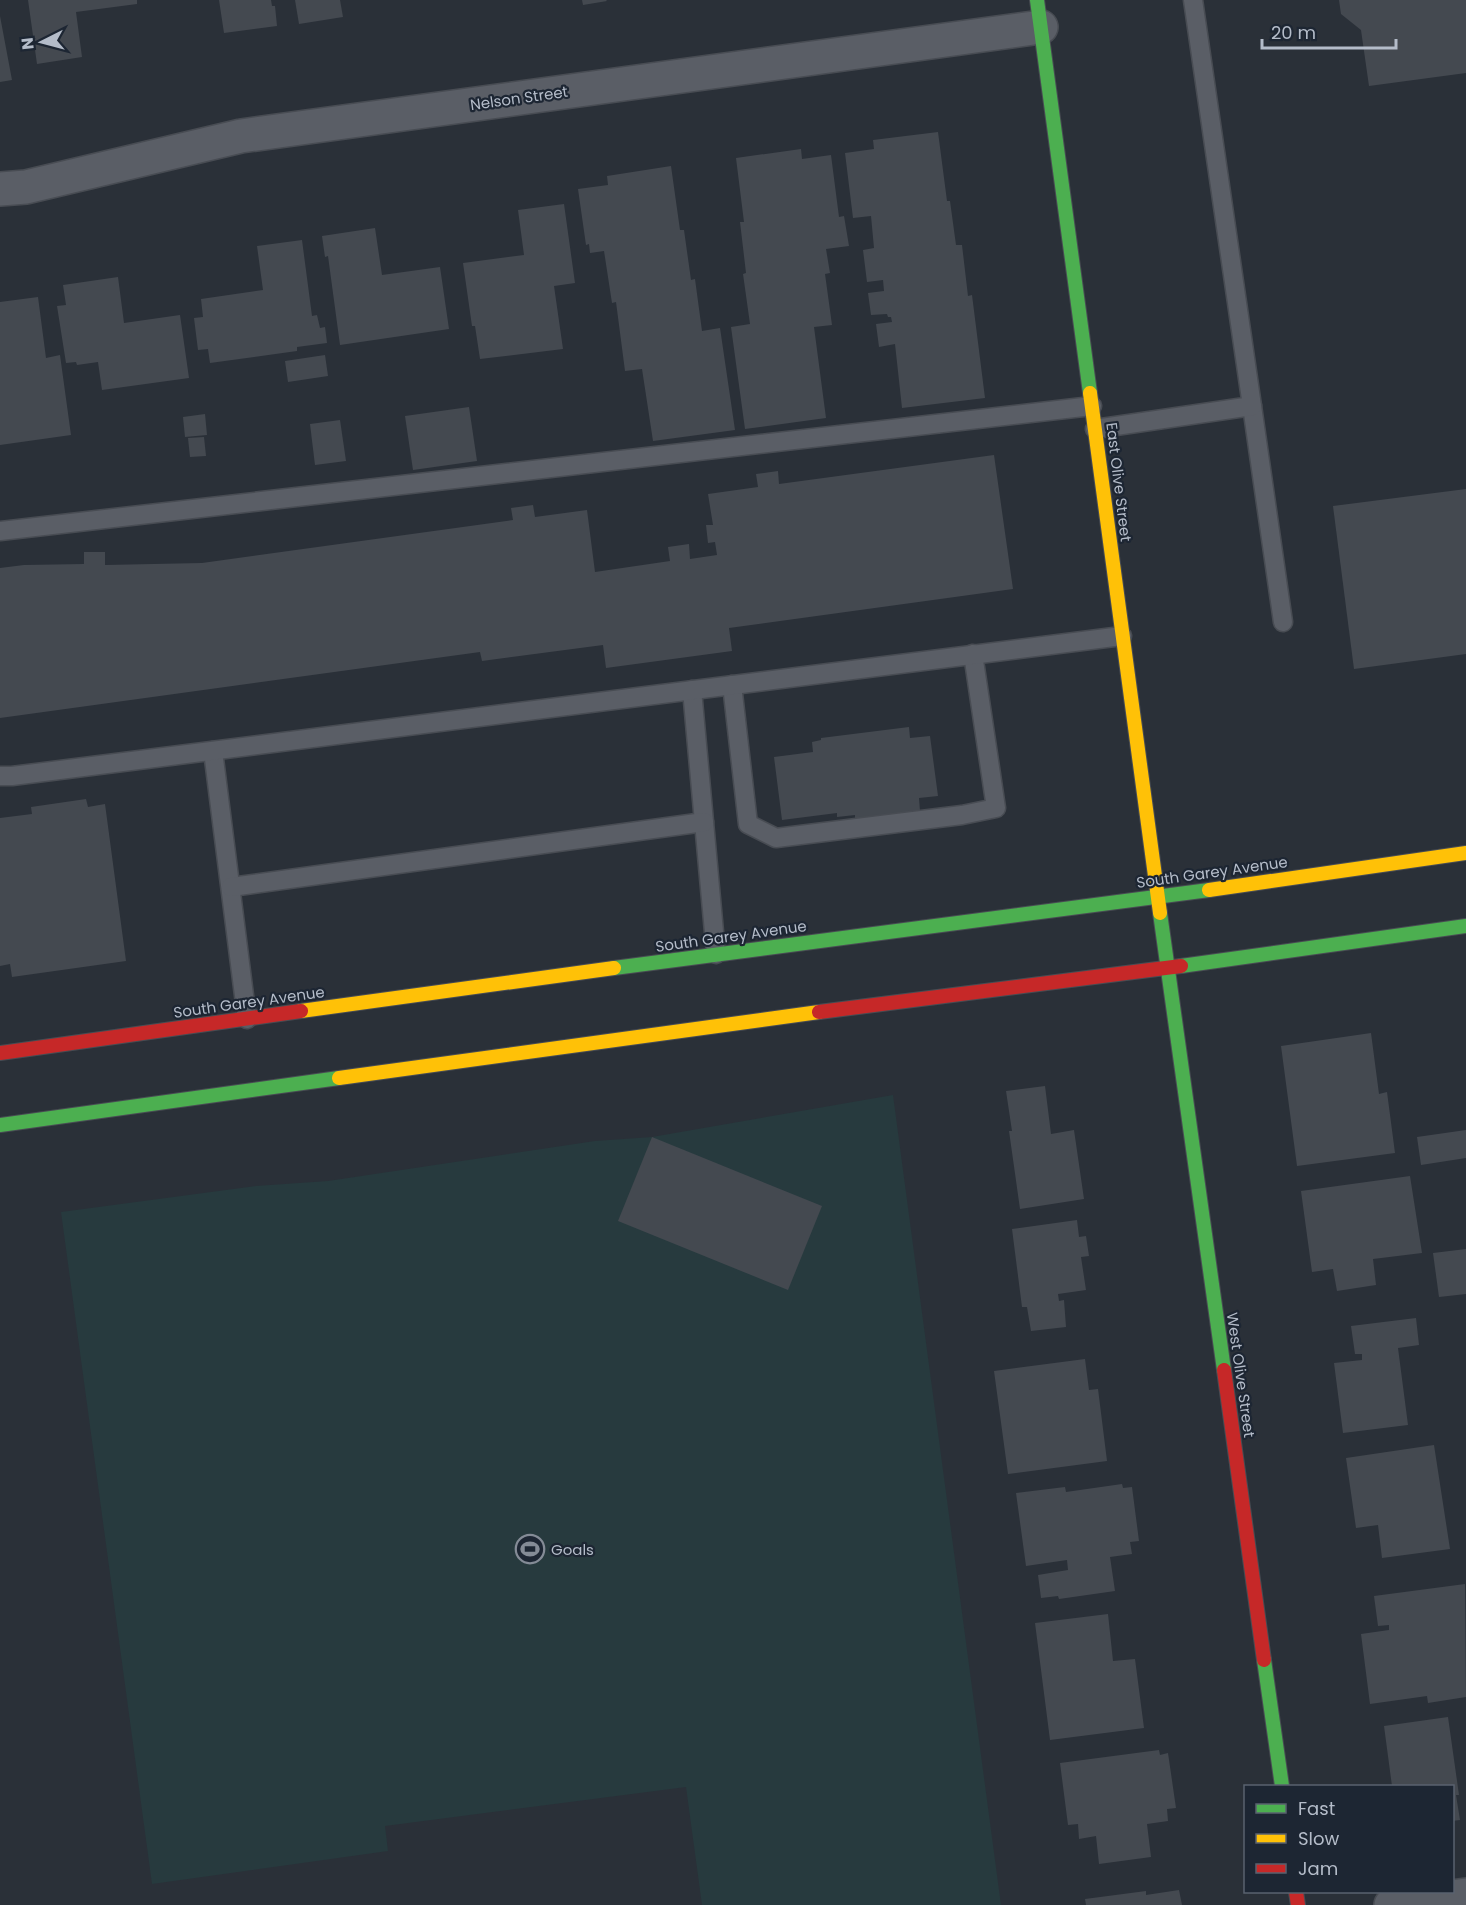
<svg xmlns="http://www.w3.org/2000/svg" width="1466" height="1905" viewBox="0 0 1466 1905" font-family="Poppins,sans-serif">
	<style>
		.green { fill: #273a3e }
		.building { fill: #444950 }
		.lines { fill: none; stroke-linecap: round; stroke-linejoin: round }
		.lane-casing { stroke: #484c53; stroke-width: 21 }
		.street-casing { stroke: #484c53; stroke-width: 36 }
		.fast-casing { stroke: #484c53; stroke-width: 16 }
		.slow-casing { stroke: #484c53; stroke-width: 16 }
		.jam-casing { stroke: #484c53; stroke-width: 16 }
		.lane { stroke: #5a5e66; stroke-width: 18 }
		.street { stroke: #5a5e66; stroke-width: 33 }
		.fast { stroke: #4caf50; stroke-width: 14 }
		.slow { stroke: #ffc107; stroke-width: 14 }
		.jam { stroke: #c62828; stroke-width: 14 }
		.labels { text-anchor: middle; dominant-baseline: central; stroke-width: 4.5; stroke-linejoin: round; paint-order: stroke }
		.street-label { font-size: 15px; fill: #b4bcc9; stroke: #1d2633 }
		.poi-label { font-size: 15px; fill: #b4bcc9; stroke: #1d2633; text-anchor: start }
	</style>
	<rect width="100%" height="100%" fill="#2a3038"/>
	<path class="green" d="M 893,1095 L 1001,1905 L 702,1905 L 686,1787 L 385,1826 L 388,1851 L 152,1884 L 61,1212 L 256,1186 L 328,1181 L 595,1141 L 652,1137 Z"/>
	<g class="building">
		<path d="M 28,0 L 137,0 L 137,4 L 76,12 L 82,57 L 37,64 Z"/>
		<path d="M 219,0 L 271,0 L 272,6 L 275,6 L 277,26 L 224,33 Z"/>
		<path d="M 295,0 L 340,0 L 343,17 L 299,24 Z"/>
		<path d="M 582,0 L 606,0 L 607,1 L 583,5 Z"/>
		<path d="M 1339,0 L 1466,0 L 1466,73 L 1369,86 L 1361,30 L 1341,14 Z"/>
		<path d="M 0,16 L 12,80 L 0,82 Z"/>
		<path d="M 938,132 L 947,201 L 950,201 L 956,245 L 962,245 L 968,296 L 972,295 L 985,398 L 902,408 L 895,344 L 879,347 L 876,324 L 892,322 L 891,317 L 888,317 L 887,314 L 871,315 L 868,293 L 884,291 L 883,280 L 867,282 L 863,250 L 874,248 L 871,216 L 853,218 L 845,153 L 874,149 L 873,140 Z"/>
		<path d="M 801,149 L 802,159 L 831,155 L 839,217 L 844,216 L 849,246 L 826,249 L 830,273 L 825,274 L 832,325 L 814,327 L 826,418 L 745,429 L 731,327 L 750,324 L 743,274 L 746,273 L 740,222 L 744,222 L 736,158 Z"/>
		<path d="M 671,166 L 680,230 L 684,230 L 691,280 L 695,279 L 702,331 L 720,328 L 735,430 L 653,441 L 642,369 L 625,371 L 616,302 L 612,303 L 604,251 L 590,253 L 589,244 L 586,245 L 578,189 L 608,185 L 607,176 Z"/>
		<path d="M 564,204 L 575,283 L 554,286 L 563,349 L 480,359 L 475,326 L 472,326 L 463,263 L 524,255 L 518,210 Z"/>
		<path d="M 375,228 L 382,275 L 440,267 L 449,329 L 340,345 L 328,256 L 325,257 L 322,236 Z"/>
		<path d="M 302,240 L 312,316 L 317,315 L 320,328 L 325,327 L 327,343 L 297,347 L 297,351 L 210,363 L 208,349 L 198,350 L 194,318 L 203,317 L 201,299 L 263,290 L 257,246 Z"/>
		<path d="M 118,277 L 124,323 L 180,315 L 189,378 L 102,390 L 98,362 L 77,365 L 76,362 L 66,363 L 57,306 L 66,305 L 63,285 Z"/>
		<path d="M 38,297 L 46,358 L 60,355 L 71,435 L 0,445 L 0,302 Z"/>
		<path d="M 325,355 L 328,376 L 288,382 L 285,361 Z"/>
		<path d="M 469,407 L 477,461 L 413,470 L 405,416 Z"/>
		<path d="M 205,414 L 207,435 L 185,437 L 183,417 Z"/>
		<path d="M 340,420 L 346,461 L 315,465 L 310,424 Z"/>
		<path d="M 204,437 L 206,456 L 190,457 L 188,438 Z"/>
		<path d="M 994,455 L 1013,589 L 729,628 L 732,651 L 606,668 L 603,645 L 482,661 L 480,652 L 0,718 L 0,568 L 24,565 L 84,564 L 84,552 L 105,552 L 105,565 L 202,563 L 513,520 L 511,508 L 533,505 L 535,517 L 587,510 L 595,572 L 670,561 L 668,547 L 689,544 L 690,559 L 717,555 L 715,542 L 708,543 L 706,525 L 713,525 L 708,494 L 758,487 L 756,474 L 778,471 L 779,484 Z"/>
		<path d="M 1466,489 L 1466,654 L 1354,669 L 1333,506 Z"/>
		<path d="M 909,727 L 910,738 L 930,736 L 938,796 L 919,798 L 920,811 L 855,819 L 855,815 L 837,817 L 837,813 L 782,820 L 774,757 L 813,752 L 812,742 L 821,740 L 821,738 Z"/>
		<path d="M 86,799 L 88,807 L 105,804 L 126,961 L 12,977 L 10,964 L 0,966 L 0,818 L 32,814 L 31,807 Z"/>
		<path d="M 1371,1033 L 1379,1094 L 1387,1092 L 1395,1153 L 1297,1166 L 1281,1046 Z"/>
		<path d="M 1045,1086 L 1051,1134 L 1074,1130 L 1084,1199 L 1020,1209 L 1009,1131 L 1012,1131 L 1006,1091 Z"/>
		<path d="M 1466,1130 L 1466,1158 L 1421,1165 L 1417,1137 Z"/>
		<path d="M 652,1137 L 822,1206 L 788,1290 L 618,1221 Z"/>
		<path d="M 1410,1176 L 1422,1253 L 1373,1259 L 1376,1285 L 1337,1291 L 1333,1269 L 1312,1272 L 1301,1191 Z"/>
		<path d="M 1077,1220 L 1079,1237 L 1086,1236 L 1089,1256 L 1081,1257 L 1086,1290 L 1058,1294 L 1059,1301 L 1064,1300 L 1066,1327 L 1031,1331 L 1027,1307 L 1022,1307 L 1012,1229 Z"/>
		<path d="M 1466,1249 L 1466,1294 L 1439,1297 L 1433,1253 Z"/>
		<path d="M 1416,1318 L 1419,1345 L 1398,1348 L 1408,1425 L 1343,1433 L 1334,1363 L 1362,1360 L 1362,1354 L 1355,1354 L 1351,1326 Z"/>
		<path d="M 1085,1359 L 1089,1390 L 1098,1389 L 1107,1461 L 1008,1474 L 994,1371 Z"/>
		<path d="M 1434,1445 L 1450,1549 L 1382,1558 L 1378,1525 L 1356,1528 L 1346,1458 Z"/>
		<path d="M 1122,1484 L 1123,1488 L 1132,1487 L 1139,1541 L 1130,1542 L 1132,1554 L 1110,1557 L 1115,1591 L 1059,1599 L 1058,1596 L 1041,1598 L 1038,1575 L 1068,1570 L 1067,1560 L 1026,1566 L 1016,1493 L 1065,1487 L 1066,1492 Z"/>
		<path d="M 1465,1584 L 1466,1697 L 1428,1703 L 1427,1696 L 1370,1704 L 1361,1634 L 1389,1630 L 1389,1625 L 1378,1626 L 1374,1596 Z"/>
		<path d="M 1108,1614 L 1113,1661 L 1135,1659 L 1144,1728 L 1050,1740 L 1035,1623 Z"/>
		<path d="M 1448,1717 L 1459,1795 L 1456,1795 L 1460,1820 L 1452,1821 L 1452,1786 L 1392,1786 L 1384,1726 Z"/>
		<path d="M 1159,1750 L 1160,1755 L 1168,1753 L 1176,1808 L 1167,1809 L 1168,1821 L 1147,1824 L 1151,1857 L 1099,1864 L 1096,1836 L 1079,1839 L 1078,1824 L 1068,1825 L 1060,1763 Z"/>
		<path d="M 1179,1890 L 1182,1905 L 1086,1905 L 1085,1899 L 1146,1891 L 1146,1895 Z"/>
	</g>
	<g class="lines">
		<g class="lane-casing">
			<g id="lane">
				<path d="M 1252,406 L 1283,622"/>
				<path d="M 1095,429 L 1252,406 L 1193,0"/>
				<path d="M 0,531 L 1092,406"/>
				<path d="M 732,685 L 748,824 L 776,838 L 962,815 L 996,808 L 973,654"/>
				<path d="M 692,690 L 716,954"/>
				<path d="M 213,751 L 247,1019"/>
				<path d="M 0,776 L 12,776 L 1122,636"/>
				<path d="M 231,887 L 704,822"/>
			</g>
		</g>
		<g class="street-casing">
			<g id="street">
				<path d="M 0,189 L 26,187 L 241,136 L 1041,27"/>
				<path d="M 1391,1905 L 1466,1895"/>
			</g>
		</g>
		<g class="fast-casing">
			<g id="fast">
				<path d="M 1037,0 L 1090,393"/>
				<path d="M 1160,913 L 1224,1370"/>
				<path d="M 1181,966 L 1466,926"/>
				<path d="M 614,968 L 1209,890"/>
				<path d="M 0,1125 L 339,1078"/>
				<path d="M 1264,1660 L 1282,1786"/>
			</g>
		</g>
		<g class="slow-casing">
			<g id="slow">
				<path d="M 1090,393 L 1160,913"/>
				<path d="M 1209,890 L 1466,853"/>
				<path d="M 301,1011 L 614,968"/>
				<path d="M 339,1078 L 819,1012"/>
			</g>
		</g>
		<g class="jam-casing">
			<g id="jam">
				<path d="M 819,1012 L 1181,966"/>
				<path d="M 0,1053 L 301,1011"/>
				<path d="M 1224,1370 L 1264,1660"/>
				<path d="M 1296,1892 L 1298,1905"/>
			</g>
		</g>
		<use href="#lane" class="lane"/>
		<use href="#street" class="street"/>
		<use href="#fast" class="fast"/>
		<use href="#slow" class="slow"/>
		<use href="#jam" class="jam"/>
	</g>
	<defs>
		<g id="stadium-ring" transform="scale(1.5)"><circle r="9.5" fill="#1d2633" stroke="#848b96" stroke-width="1.5"/><path d="M0-5a6.5 5 0 1 0 0 10a6.5 5 0 1 0 0-10ZM-3.5-1.8h7v3.6h-7Z" fill="#848b96"/></g>
	</defs>
	<g fill-rule="evenodd">
		<use href="#stadium-ring" x="530" y="1549"/>
	</g>
	<g class="labels">
		<g class="street-label">
			<text transform="translate(519 98) rotate(-8)">Nelson Street</text>
			<text transform="translate(1119 482) rotate(83)">East Olive Street</text>
			<text transform="translate(1212 872) rotate(-8)">South Garey Avenue</text>
			<text transform="translate(731 936) rotate(-8)">South Garey Avenue</text>
			<text transform="translate(249 1002) rotate(-8)">South Garey Avenue</text>
			<text transform="translate(1241 1375) rotate(82)">West Olive Street</text>
		</g>
		<g class="poi-label">
			<text x="551" y="1549">Goals</text>
		</g>
	</g>
	<rect x="1244" y="1785" width="210" height="108" fill="#1d2633" stroke="#59626f" stroke-width="1.5"/>
	<rect x="1256" y="1804" width="30" height="9" fill="#4caf50" stroke="#59626f" stroke-width="1.5"/>
	<text x="1298" y="1815" font-size="18" fill="#b4bcc9">Fast</text>
	<rect x="1256" y="1834" width="30" height="9" fill="#ffc107" stroke="#59626f" stroke-width="1.5"/>
	<text x="1298" y="1845" font-size="18" fill="#b4bcc9">Slow</text>
	<rect x="1256" y="1864" width="30" height="9" fill="#c62828" stroke="#59626f" stroke-width="1.5"/>
	<text x="1298" y="1875" font-size="18" fill="#b4bcc9">Jam</text>
	<g transform="translate(42 42) rotate(264)" stroke="#1d2633" stroke-width="4.5" paint-order="stroke">
	<path d="M0-4.5L10 22L0 15L-10 22Z" fill="#b4bcc9"/>
	<text y="-9" font-size="16" font-weight="bold" text-anchor="middle" fill="#b4bcc9">N</text>
	</g>
	<path d="M1262 39v9h134v-9" fill="none" stroke="#b4bcc9" stroke-width="3"/>
	<text x="1271" y="39" font-size="18" fill="#b4bcc9" stroke="#1d2633" stroke-width="4.5" paint-order="stroke">20 m</text>
</svg>
